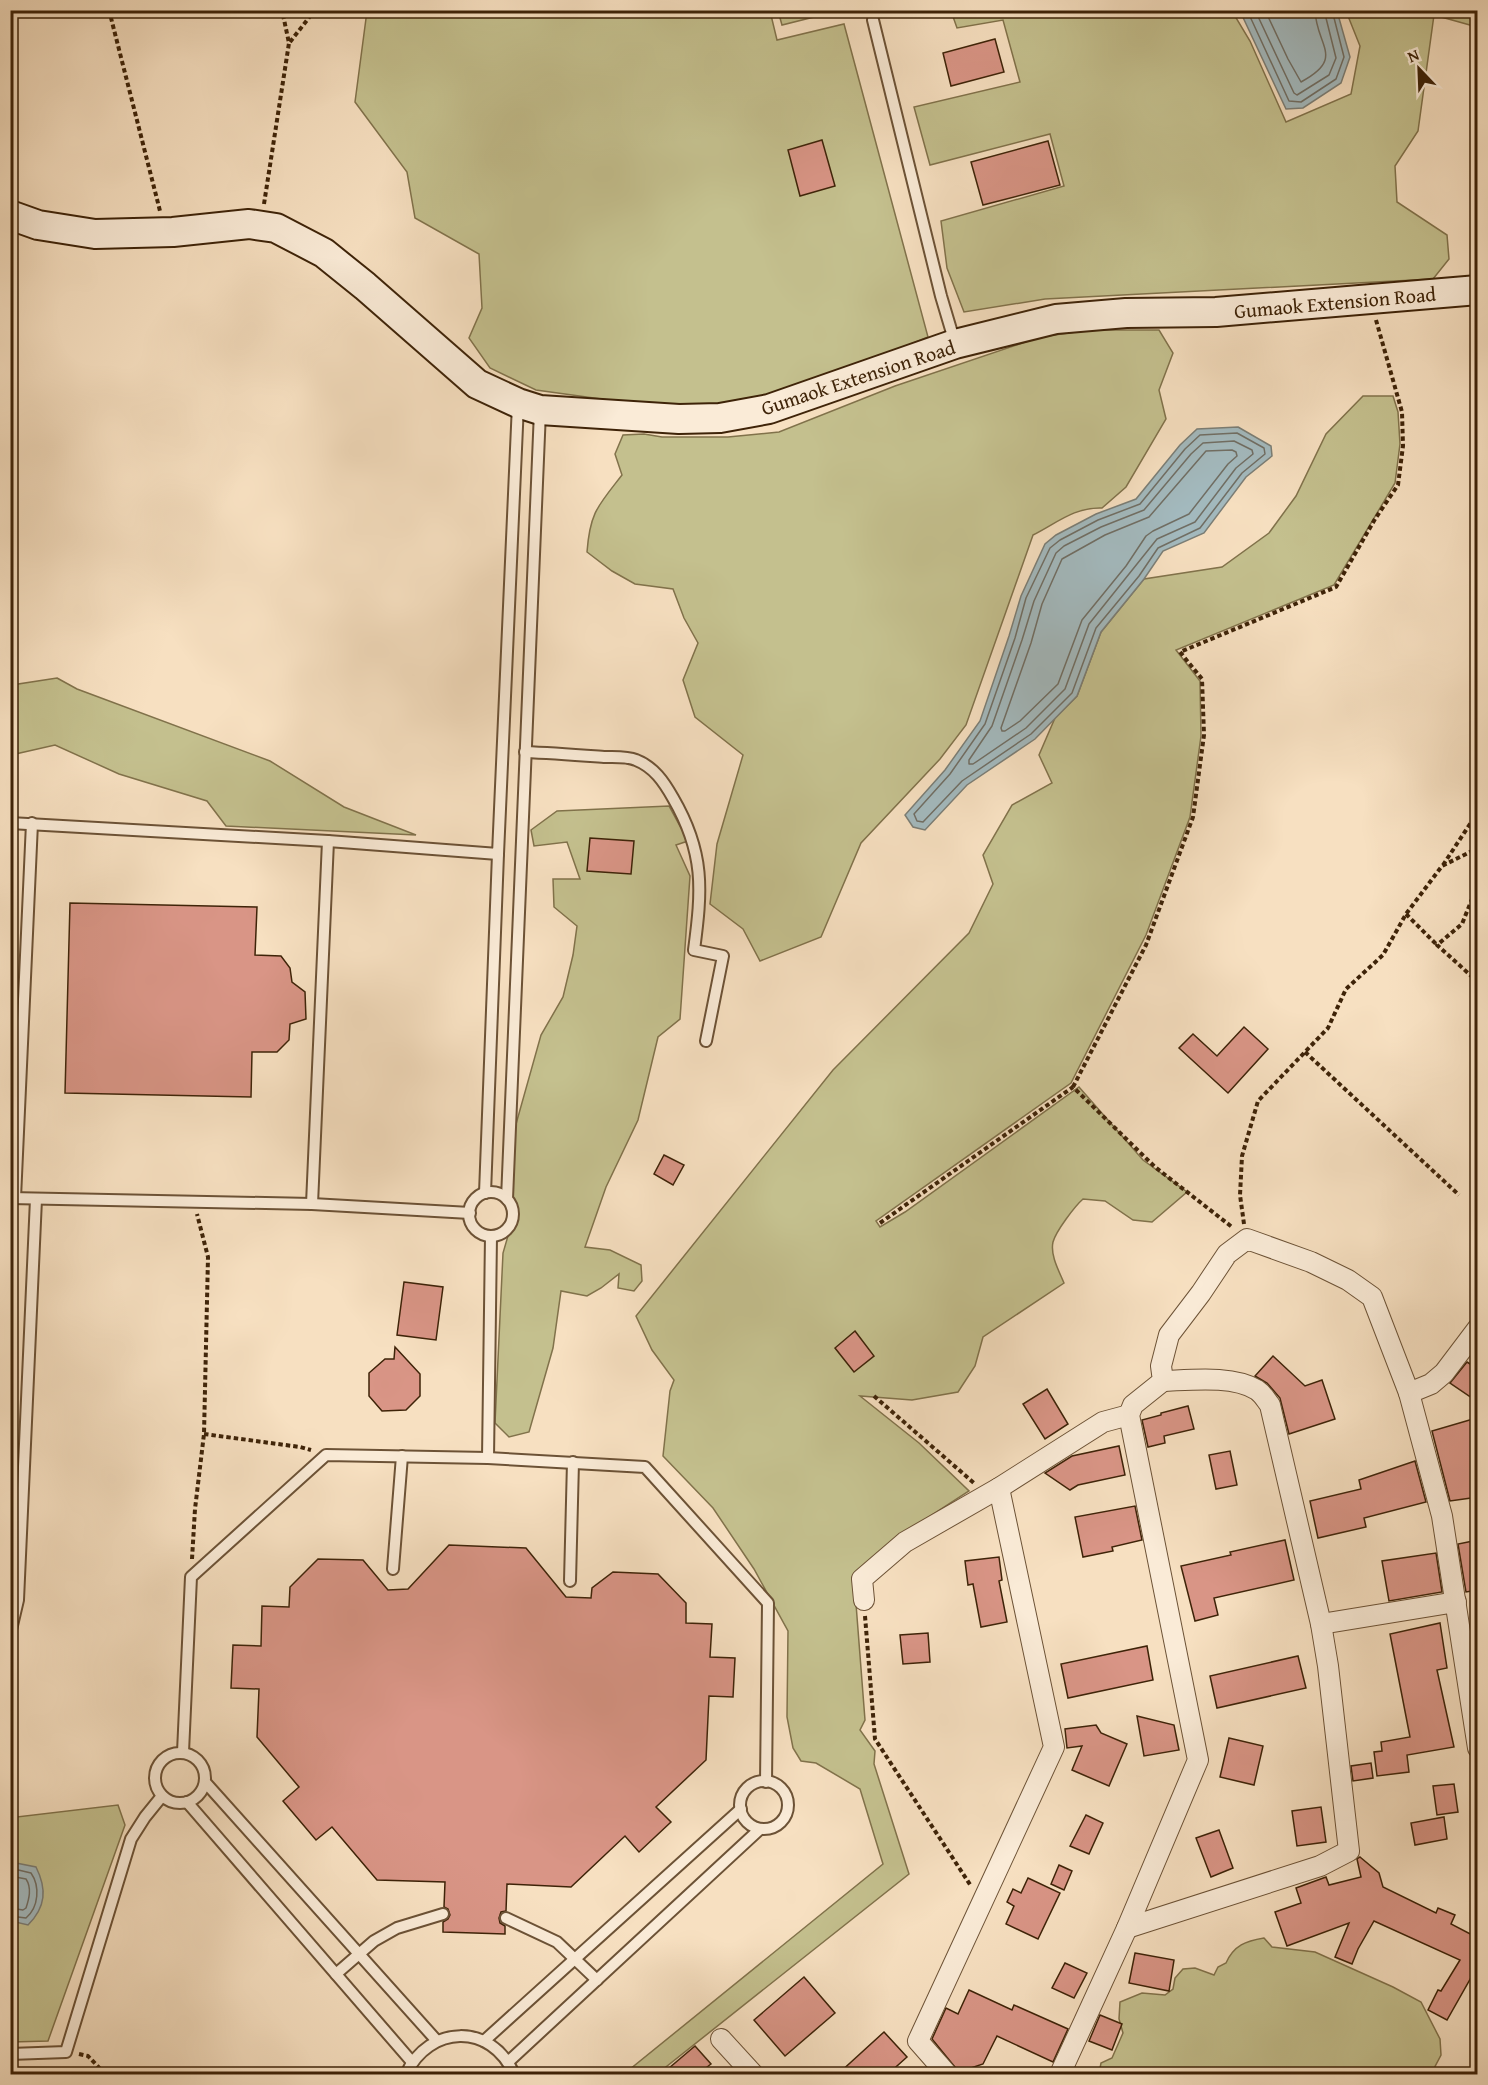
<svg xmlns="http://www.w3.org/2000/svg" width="1488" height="2085" viewBox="0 0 1488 2085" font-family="'Gentium Book Plus',serif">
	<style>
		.green { fill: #c4c08e; stroke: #81724b; stroke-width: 1.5 }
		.water { fill: #a3babf; stroke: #7b7e76; stroke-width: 1.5 }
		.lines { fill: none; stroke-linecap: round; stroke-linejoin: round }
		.shore { stroke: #706e64; stroke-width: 1.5 }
		.building { fill: #d99586; stroke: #3e2308; stroke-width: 1.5 }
		.lane-casing { stroke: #6c5236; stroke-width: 14 }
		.street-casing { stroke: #6c5236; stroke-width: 22 }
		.secondary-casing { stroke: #3e2308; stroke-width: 32 }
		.path { stroke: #3e2308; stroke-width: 4; stroke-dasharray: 4.5 3; stroke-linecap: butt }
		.lane { stroke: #faebd7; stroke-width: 10 }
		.street { stroke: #faebd7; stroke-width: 20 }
		.secondary { stroke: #faebd7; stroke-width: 28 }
		.labels { text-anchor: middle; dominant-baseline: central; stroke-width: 6; stroke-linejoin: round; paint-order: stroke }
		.street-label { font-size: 20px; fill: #3e2308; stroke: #faebd7 }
	</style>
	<rect width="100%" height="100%" fill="#f7e0c1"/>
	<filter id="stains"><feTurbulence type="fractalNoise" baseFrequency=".00333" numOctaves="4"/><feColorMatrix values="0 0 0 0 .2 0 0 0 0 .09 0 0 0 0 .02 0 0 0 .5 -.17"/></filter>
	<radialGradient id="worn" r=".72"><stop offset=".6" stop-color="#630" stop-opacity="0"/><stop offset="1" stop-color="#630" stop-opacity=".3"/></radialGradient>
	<g class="green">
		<path d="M 367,11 L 770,11 L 777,40 L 844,24 L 928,337 L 820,381 L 728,406 L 630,403 L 536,390 L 490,368 L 469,338 L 482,308 L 479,254 L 415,218 L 407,172 L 355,102 Z"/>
		<path d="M 778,11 L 778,10 L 838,11 L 782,25 Z"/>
		<path d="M 951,11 L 1232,11 L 1250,41 L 1286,122 L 1351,94 L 1360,46 L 1346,11 L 1477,11 L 1477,27 L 1434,15 L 1418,131 L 1395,166 L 1397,202 L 1447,235 L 1449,259 L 1433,279 L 1045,299 L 964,312 L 947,268 L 941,221 L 1064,186 L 1050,134 L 930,165 L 914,107 L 1020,82 L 1003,20 L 957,28 Z"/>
		<path d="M 1090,330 L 1159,330 L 1173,353 L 1159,390 L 1166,419 L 1126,487 L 1102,508 C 1074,507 1057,523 1033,535 L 966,725 L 940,759 L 861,843 L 821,937 L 760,961 L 743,929 L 710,904 L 717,844 L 743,755 L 695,717 L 683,680 L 698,643 L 684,618 L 673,589 L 635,584 L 612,571 L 587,552 C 590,512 598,506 622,475 L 615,454 L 623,435 L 644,434 L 662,437 L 728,437 L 779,432 L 895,386 L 1040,337 Z"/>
		<path d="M 1363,396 L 1393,396 L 1398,412 L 1400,444 L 1395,483 L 1334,585 L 1176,650 L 1200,681 L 1201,736 L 1190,817 L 1146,935 L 1071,1083 L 876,1221 L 880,1227 L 905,1212 L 1079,1087 L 1143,1160 L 1187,1192 L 1152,1222 L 1133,1220 L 1105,1201 L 1083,1199 C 1075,1206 1056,1231 1053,1242 C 1050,1255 1059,1271 1064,1283 L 983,1337 L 975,1366 L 958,1392 L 912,1400 L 860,1396 L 919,1443 L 969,1491 L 901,1535 L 854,1578 L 865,1720 L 860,1730 L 875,1751 L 874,1764 L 909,1874 L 657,2074 L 624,2074 L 883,1864 L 860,1789 L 816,1763 L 801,1761 L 793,1748 L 787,1717 L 788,1631 L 754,1569 L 713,1508 L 663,1456 L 670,1391 L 674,1380 L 652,1350 L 636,1316 L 833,1070 L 969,933 L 993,884 L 983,855 L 1012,805 L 1052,783 L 1039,755 L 1055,718 L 1077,696 L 1101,632 L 1144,579 L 1222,567 L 1269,533 L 1296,496 L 1326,434 Z"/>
		<path d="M 57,678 L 77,689 L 270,761 L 344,807 L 416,835 L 226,826 L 207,801 L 119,774 L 55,745 L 11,755 L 12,685 Z"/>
		<path d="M 669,806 L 688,841 L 676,845 L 690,876 L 680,1019 L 658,1037 L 638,1120 L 606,1187 L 585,1247 L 610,1250 L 641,1265 L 642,1281 L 634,1291 L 618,1288 L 619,1274 L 601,1288 L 587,1296 L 561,1291 L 553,1348 L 529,1432 L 509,1437 L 495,1423 L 503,1253 L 512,1222 L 509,1149 L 541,1035 L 563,997 L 573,955 L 577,926 L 554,907 L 553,879 L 580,879 L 567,842 L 534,846 L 531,830 L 557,811 Z"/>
		<path d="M 118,1805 L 125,1825 L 48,2041 L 11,2042 L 10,1806 L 17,1817 Z"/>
		<path d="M 1264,1938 L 1272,1947 L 1315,1952 L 1393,1987 L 1421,2002 L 1440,2039 L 1441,2055 L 1431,2074 L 1101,2074 L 1099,2073 L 1101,2063 L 1112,2058 L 1123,2033 L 1119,2019 L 1120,2002 L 1142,1993 L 1165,1995 L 1173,1989 L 1175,1978 L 1183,1969 L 1195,1968 L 1214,1975 L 1218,1967 L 1226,1963 C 1234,1945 1246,1941 1264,1938 Z"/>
	</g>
	<g class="water">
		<path d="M 1240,11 L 1337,11 L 1350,57 L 1341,83 L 1303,108 L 1286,109 Z"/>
		<path d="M 1238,427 L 1271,446 L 1272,456 L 1246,477 L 1204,533 L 1163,551 L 1144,579 L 1101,632 L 1077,696 L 1035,739 L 967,785 L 925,830 L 913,827 L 905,815 L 945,770 L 980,721 L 1009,636 L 1021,596 L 1045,544 L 1056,535 L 1096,514 L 1136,499 L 1180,445 L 1197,429 Z"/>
		<path d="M 11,1862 L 36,1867 C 47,1889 46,1907 28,1925 L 11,1921 Z"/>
	</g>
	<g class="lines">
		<g class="shore">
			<path d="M 1247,10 L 1289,101 L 1301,102 L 1336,79 L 1344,57 L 1332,10"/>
			<path d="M 1255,10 L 1294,93 L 1297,95 L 1329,75 L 1336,58 L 1324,10"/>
			<path d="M 1265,10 L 1288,59 L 1301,82 C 1346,58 1316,46 1315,10"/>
			<path d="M 1237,433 L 1264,448 L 1265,454 L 1242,473 L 1200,528 L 1158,548 L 1139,576 L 1096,628 L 1072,693 L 1031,734 L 962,781 L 923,822 L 917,821 L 914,814 L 950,774 L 985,724 L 1015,638 L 1026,598 L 1050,548 L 1060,540 L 1098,520 L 1140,504 L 1185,449 L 1200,435 Z"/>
			<path d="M 1234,441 L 1252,450 L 1253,454 L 1236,468 L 1195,522 L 1157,539 L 1089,624 L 1065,689 L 1026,728 L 973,764 L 969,764 L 969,760 L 992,726 L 1022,640 L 1034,601 L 1056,553 L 1064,546 L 1101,527 L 1144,510 L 1191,454 L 1203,443 Z"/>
			<path d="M 1232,450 L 1236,452 L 1237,456 L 1228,464 L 1189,514 L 1153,531 L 1146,536 L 1126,566 L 1082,620 L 1058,684 L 1020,721 L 1005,731 L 1002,731 L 1001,728 L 1031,643 L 1042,604 L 1062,559 L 1105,535 L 1149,517 L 1206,451 Z"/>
			<path d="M 10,1868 L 31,1873 C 40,1886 39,1907 26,1918 L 10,1916"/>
			<path d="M 10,1876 L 26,1879 C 32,1888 29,1899 26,1908 L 23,1910 L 10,1908"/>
		</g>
	</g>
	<g class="building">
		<path d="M 995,39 L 1004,72 L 951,86 L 943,53 Z"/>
		<path d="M 822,140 L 835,186 L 800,196 L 788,150 Z"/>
		<path d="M 1048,141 L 1060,185 L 983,205 L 971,162 Z"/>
		<path d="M 590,838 L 634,841 L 631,874 L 587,871 Z"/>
		<path d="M 70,903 L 257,907 L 255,955 L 281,956 L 290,968 L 292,982 L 305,992 L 306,1019 L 290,1024 L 289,1040 L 277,1052 L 252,1052 L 251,1097 L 65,1093 Z"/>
		<path d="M 1244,1027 L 1268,1049 L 1228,1093 L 1179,1048 L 1193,1034 L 1217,1056 Z"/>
		<path d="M 664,1155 L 684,1165 L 673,1185 L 654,1174 Z"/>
		<path d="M 404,1282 L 443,1287 L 436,1340 L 397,1335 Z"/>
		<path d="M 855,1331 L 874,1356 L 854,1372 L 835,1348 Z"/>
		<path d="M 395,1347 L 420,1374 L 420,1396 L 406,1410 L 382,1411 L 369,1396 L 369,1373 L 385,1359 L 394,1359 Z"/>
		<path d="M 1273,1356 L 1305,1386 L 1322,1380 L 1335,1419 L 1289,1434 L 1280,1398 L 1267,1383 L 1255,1376 Z"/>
		<path d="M 1467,1362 L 1478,1369 L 1478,1402 L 1450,1383 Z"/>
		<path d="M 1047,1389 L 1068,1424 L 1045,1439 L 1023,1404 Z"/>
		<path d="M 1188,1406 L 1194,1429 L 1164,1436 L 1165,1443 L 1148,1447 L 1142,1420 L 1161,1415 L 1161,1413 Z"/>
		<path d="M 1473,1419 L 1475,1452 L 1478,1451 L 1478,1497 L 1450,1501 L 1432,1431 Z"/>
		<path d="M 1119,1446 L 1125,1475 L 1078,1485 L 1070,1490 L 1045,1473 L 1072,1456 Z"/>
		<path d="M 1230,1451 L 1237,1485 L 1216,1489 L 1209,1455 Z"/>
		<path d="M 1415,1461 L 1426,1502 L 1364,1518 L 1366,1527 L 1318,1538 L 1310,1501 L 1361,1489 L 1359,1480 Z"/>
		<path d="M 1135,1506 L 1142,1540 L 1112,1547 L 1113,1551 L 1083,1557 L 1075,1517 Z"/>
		<path d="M 1285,1540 L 1294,1580 L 1214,1598 L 1218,1615 L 1195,1621 L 1181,1566 L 1231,1555 L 1230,1552 Z"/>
		<path d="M 1478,1540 L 1478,1590 L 1466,1592 L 1458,1544 Z"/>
		<path d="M 449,1545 L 526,1548 L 566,1597 L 591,1598 L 592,1588 L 613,1572 L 658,1574 L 686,1603 L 686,1623 L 712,1624 L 710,1657 L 735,1658 L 733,1697 L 709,1696 L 706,1760 L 656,1807 L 671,1822 L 639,1852 L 625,1836 L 571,1887 L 507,1884 L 506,1911 L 501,1912 L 499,1918 L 500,1923 L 505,1926 L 505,1934 L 443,1932 L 443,1922 L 448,1919 L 450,1915 L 448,1909 L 444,1907 L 445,1882 L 377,1880 L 332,1827 L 316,1840 L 283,1801 L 299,1787 L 257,1737 L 259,1689 L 231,1688 L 233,1645 L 261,1646 L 262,1606 L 289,1607 L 290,1587 L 318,1559 L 363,1560 L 388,1590 L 408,1589 Z"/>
		<path d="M 1436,1553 L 1442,1592 L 1389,1601 L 1382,1561 Z"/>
		<path d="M 999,1557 L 1002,1580 L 999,1581 L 1007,1622 L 981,1627 L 973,1584 L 968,1585 L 965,1561 Z"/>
		<path d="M 1440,1623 L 1447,1668 L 1437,1670 L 1454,1747 L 1407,1755 L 1409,1772 L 1377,1776 L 1374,1752 L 1382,1751 L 1381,1742 L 1410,1737 L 1390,1634 Z"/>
		<path d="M 928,1633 L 930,1662 L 903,1664 L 900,1635 Z"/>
		<path d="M 1147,1646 L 1153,1680 L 1068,1698 L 1061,1664 Z"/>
		<path d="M 1298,1656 L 1306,1688 L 1217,1708 L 1210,1676 Z"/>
		<path d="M 1137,1716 L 1174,1725 L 1179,1750 L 1144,1756 Z"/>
		<path d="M 1096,1725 L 1101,1733 L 1127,1744 L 1109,1786 L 1072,1770 L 1082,1746 L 1067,1748 L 1065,1729 Z"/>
		<path d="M 1229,1738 L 1263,1746 L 1254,1785 L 1220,1777 Z"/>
		<path d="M 1371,1763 L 1373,1778 L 1353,1781 L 1351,1766 Z"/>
		<path d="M 1454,1784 L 1458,1812 L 1437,1815 L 1433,1786 Z"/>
		<path d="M 1321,1807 L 1326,1842 L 1297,1846 L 1292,1811 Z"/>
		<path d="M 1086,1815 L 1103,1823 L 1089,1854 L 1070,1846 Z"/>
		<path d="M 1444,1817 L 1447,1839 L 1415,1845 L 1411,1823 Z"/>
		<path d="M 1219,1830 L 1233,1868 L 1211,1877 L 1196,1838 Z"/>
		<path d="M 1360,1857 L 1379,1873 L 1383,1887 L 1436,1913 L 1438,1908 L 1455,1915 L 1451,1924 L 1478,1938 L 1478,1960 L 1471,1973 L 1473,1974 L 1447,2020 L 1428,2010 L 1438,1990 L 1441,1991 L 1460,1960 L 1374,1921 L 1358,1949 L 1352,1964 L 1335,1957 L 1349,1923 L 1287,1946 L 1275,1912 L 1301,1903 L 1296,1888 L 1326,1877 L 1329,1885 L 1361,1877 L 1357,1859 Z"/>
		<path d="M 1059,1865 L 1072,1871 L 1064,1890 L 1051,1884 Z"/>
		<path d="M 1028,1878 L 1060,1893 L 1038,1939 L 1006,1924 L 1014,1906 L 1007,1902 L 1013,1889 L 1021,1893 Z"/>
		<path d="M 1135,1953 L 1174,1960 L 1169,1991 L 1129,1983 Z"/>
		<path d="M 1065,1963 L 1087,1973 L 1074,1998 L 1052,1988 Z"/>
		<path d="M 804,1977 L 835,2013 L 785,2056 L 754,2020 Z"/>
		<path d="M 969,1990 L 1012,2010 L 1014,2005 L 1068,2029 L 1053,2062 L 997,2036 L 983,2064 L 959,2072 L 932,2039 L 946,2008 L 958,2014 Z"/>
		<path d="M 1100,2015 L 1122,2024 L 1112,2050 L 1089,2041 Z"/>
		<path d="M 884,2032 L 907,2057 L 888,2074 L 838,2074 Z"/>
		<path d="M 695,2046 L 711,2064 L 698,2074 L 662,2074 Z"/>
	</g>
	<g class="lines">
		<g class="lane-casing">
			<g id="lane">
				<path d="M 873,20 L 941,296 L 955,343"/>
				<path d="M 525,752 C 551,753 577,755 604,757 C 613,757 627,756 636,760 C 654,767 664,782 673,798 C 705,853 702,890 694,950 L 723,956 L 706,1041"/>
				<path d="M 10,823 L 328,841 L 498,854 L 518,404"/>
				<circle cx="491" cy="1214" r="22"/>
				<path d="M 485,1193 L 498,854"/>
				<path d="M 10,1198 L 312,1204 L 470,1213"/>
				<path d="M 15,1198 L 32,823"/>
				<path d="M 507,1199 L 540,411"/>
				<path d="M 312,1204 L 328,841"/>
				<path d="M 488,1458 L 491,1236"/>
				<path d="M 393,1569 L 402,1456"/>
				<path d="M 570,1581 L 573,1462"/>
				<path d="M 10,1634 L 18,1600 L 36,1199"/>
				<path d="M 183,1752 L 191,1577 L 326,1455 L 488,1458 L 645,1467 L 768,1603 L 766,1782"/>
				<circle cx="180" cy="1778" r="25"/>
				<circle cx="764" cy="1805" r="24"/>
				<path d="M 205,1782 L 437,2041"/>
				<path d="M 187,1802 L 412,2062"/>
				<path d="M 506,1918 L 557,1942 L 597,1980"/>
				<path d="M 336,1974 L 374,1941 L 397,1928 L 443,1914"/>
				<path d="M 484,2041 L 741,1809"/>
				<path d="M 10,2054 L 66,2052 L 131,1839 L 145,1817 L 162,1796"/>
				<path d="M 508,2062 L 760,1829"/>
				<path d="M 406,2074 C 429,2025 491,2022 514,2074"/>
			</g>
		</g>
		<g class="street-casing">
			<g id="street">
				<path d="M 1409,1393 L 1431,1384 L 1444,1373 L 1478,1328"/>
				<path d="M 864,1600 L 862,1579 L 905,1542 L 999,1488 L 1103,1422 L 1129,1415"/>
				<path d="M 1321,1624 L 1456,1602"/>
				<path d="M 1127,1928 L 1320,1866 L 1349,1851 L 1328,1666 L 1321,1624 L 1270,1405 C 1266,1400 1263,1394 1257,1390 C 1233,1375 1191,1380 1163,1381"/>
				<path d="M 721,2039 L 753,2074"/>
				<path d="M 947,2074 L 918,2041 L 1054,1747 L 999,1488"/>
				<path d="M 1060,2074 L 1127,1928 L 1198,1760 L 1129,1415 L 1133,1405 L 1163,1381 L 1161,1366 L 1169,1335 L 1201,1293 L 1227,1254 L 1247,1239 L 1311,1262 L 1348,1280 L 1372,1297 L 1409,1393 L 1442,1516 L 1478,1748"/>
			</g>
		</g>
		<g class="secondary-casing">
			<path id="secondary" d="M 10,215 L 38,225 L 95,234 L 173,232 L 249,224 L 276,228 L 324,253 L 365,286 L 477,384 L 518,403 L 540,410 L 679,419 L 720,418 L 769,409 L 955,344 L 1056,319 L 1126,313 L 1216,312 L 1478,290"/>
		</g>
		<g class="path">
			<path d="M 109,10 L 160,211"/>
			<path d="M 290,42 L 315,10"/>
			<path d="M 264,204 L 289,43 L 282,10"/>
			<path d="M 1443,865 L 1478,812"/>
			<path d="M 1478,884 L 1462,924 L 1437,945 L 1478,982"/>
			<path d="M 1406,914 L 1437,945"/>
			<path d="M 1305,1052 L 1459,1195"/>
			<path d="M 1073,1087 L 1146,945 L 1193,817 L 1204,735 L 1202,679 L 1180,652 L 1336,587 L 1375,519 L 1398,485 L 1403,446 L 1402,412 L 1376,320"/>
			<path d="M 880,1223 L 1073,1087 L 1155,1167 L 1232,1227"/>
			<path d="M 1244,1224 L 1240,1195 L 1242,1156 L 1258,1101 L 1328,1028 L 1346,989 L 1383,955 L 1406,914 L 1442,866 L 1478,848"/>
			<path d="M 874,1396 L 974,1483"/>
			<path d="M 204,1434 L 300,1447 L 311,1450"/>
			<path d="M 192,1559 L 195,1509 L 204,1434 L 208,1257 L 197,1214"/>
			<path d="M 865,1616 L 875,1739 L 971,1886"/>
			<path d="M 79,2054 L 88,2056 L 105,2074"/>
		</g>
		<use href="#lane" class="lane"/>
		<use href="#street" class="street"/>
		<use href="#secondary" class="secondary"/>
	</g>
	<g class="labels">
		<g class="street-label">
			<text transform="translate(1335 302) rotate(-5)">Gumaok Extension Road</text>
			<text transform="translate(858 377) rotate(-18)">Gumaok Extension Road</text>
		</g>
	</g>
	<rect width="1488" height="2085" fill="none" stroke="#f7e0c1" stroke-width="36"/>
	<rect x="12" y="12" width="1464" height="2061" fill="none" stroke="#3e2308" stroke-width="3"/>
	<rect x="18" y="18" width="1452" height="2049" fill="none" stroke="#3e2308" stroke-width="1.5"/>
	<g transform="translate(1419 69) rotate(337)" stroke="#faebd7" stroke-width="4.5" paint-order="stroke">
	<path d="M0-4.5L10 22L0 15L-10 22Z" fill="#3e2308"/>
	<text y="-9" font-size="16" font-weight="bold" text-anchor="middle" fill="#3e2308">N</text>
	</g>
	<rect width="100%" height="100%" filter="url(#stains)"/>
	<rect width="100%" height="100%" fill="url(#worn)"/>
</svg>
